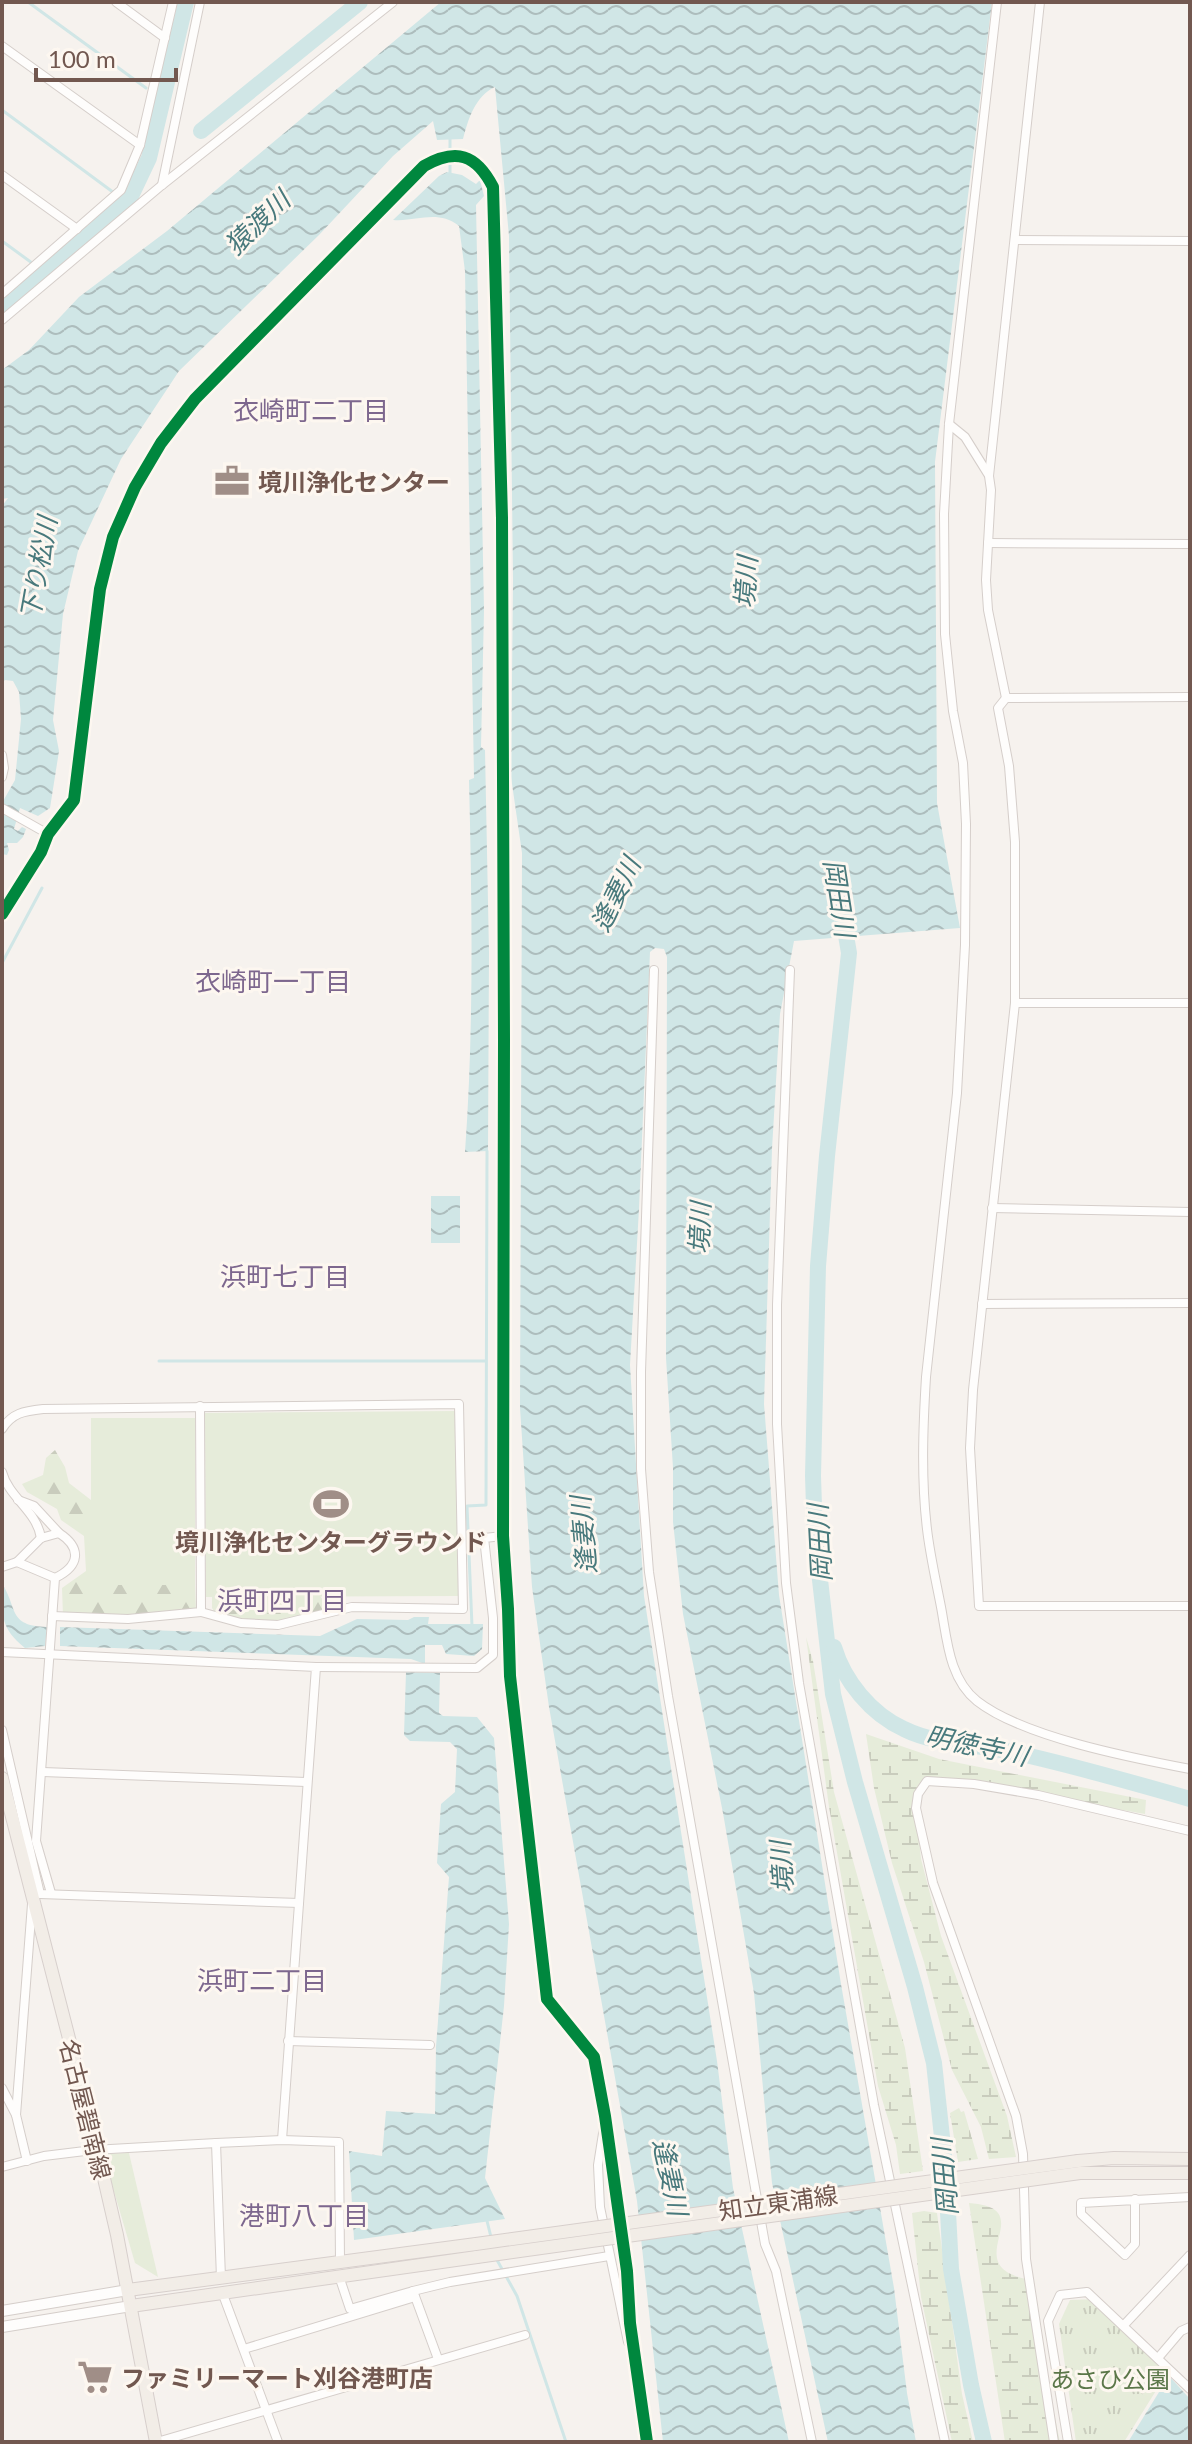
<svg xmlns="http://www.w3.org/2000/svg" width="1192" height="2444" viewBox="0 0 1192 2444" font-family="Lato,'Noto Sans JP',sans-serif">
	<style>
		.grass { fill: #e6ecda }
		.forest { fill: url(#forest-firs) }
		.wetland { fill: url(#wetland-marsh) }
		.park { fill: url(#park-tufts) }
		.water { fill: url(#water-waves) }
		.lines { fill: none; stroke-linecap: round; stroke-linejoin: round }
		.stream { stroke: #d0e6e6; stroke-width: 3 }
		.river { stroke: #d0e6e6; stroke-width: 16 }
		.minor-casing { stroke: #d5ceca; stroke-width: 10 }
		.tertiary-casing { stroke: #d5ceca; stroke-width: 12 }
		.primary-casing { stroke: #d7cfcc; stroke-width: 14 }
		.minor { stroke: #fefdfc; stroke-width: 8 }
		.tertiary { stroke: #fefdfc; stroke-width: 10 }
		.primary { stroke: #f2ede7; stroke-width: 12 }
		.primary-bridge-casing { stroke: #d7cfcc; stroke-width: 14; stroke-linecap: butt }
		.primary-bridge { stroke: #f2ede7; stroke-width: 12 }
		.cycleway-casing { stroke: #fdf7f0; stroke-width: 17 }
		.cycleway { stroke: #00873e; stroke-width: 12 }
		.labels { text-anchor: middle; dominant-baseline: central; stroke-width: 6; stroke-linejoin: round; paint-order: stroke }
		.poi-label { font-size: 24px; font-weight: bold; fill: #725850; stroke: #fdf7f0; text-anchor: start }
		.street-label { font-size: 24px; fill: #725850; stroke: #fdf7f0 }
		.park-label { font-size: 24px; fill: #5b7749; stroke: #fdf7f0 }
		.water-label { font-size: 26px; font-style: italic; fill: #48797c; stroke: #fdf7f0 }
		.neighbourhood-label { font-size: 26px; fill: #7d678e; stroke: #fdf7f0 }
	</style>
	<defs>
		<pattern id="forest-firs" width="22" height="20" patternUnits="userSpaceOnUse" patternTransform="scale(2)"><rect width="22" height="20" fill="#e6ecda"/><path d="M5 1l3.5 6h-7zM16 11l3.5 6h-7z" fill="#c9ccbd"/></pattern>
		<pattern id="wetland-marsh" width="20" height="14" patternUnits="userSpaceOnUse" patternTransform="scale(2)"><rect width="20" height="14" fill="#e6ecda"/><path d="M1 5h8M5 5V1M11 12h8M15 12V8" fill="none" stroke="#c9ccbd"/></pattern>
		<pattern id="park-tufts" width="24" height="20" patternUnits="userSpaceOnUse" patternTransform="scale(2)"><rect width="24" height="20" fill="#e6ecda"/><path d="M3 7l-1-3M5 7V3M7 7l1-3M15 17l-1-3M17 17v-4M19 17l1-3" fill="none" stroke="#c9ccbd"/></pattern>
		<pattern id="water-waves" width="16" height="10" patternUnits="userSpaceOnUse" patternTransform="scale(2)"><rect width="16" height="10" fill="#d0e6e6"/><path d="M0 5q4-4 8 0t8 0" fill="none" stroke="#adbdbd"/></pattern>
	</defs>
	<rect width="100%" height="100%" fill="#f6f2ee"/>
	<g class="grass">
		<path d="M 456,1411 L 458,1596 L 206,1597 L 205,1413 Z"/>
		<rect x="91" y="1418" width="104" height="167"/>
		<path d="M 129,2153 L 158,2277 L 135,2263 L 103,2154 Z"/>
	</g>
	<g class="forest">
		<path d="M 55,1450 L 65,1467 L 69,1483 L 91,1500 L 91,1585 L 195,1585 L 196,1612 L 128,1619 L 63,1616 L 62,1588 L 86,1571 L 84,1536 L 61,1520 L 57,1509 L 27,1492 L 22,1484 L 43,1475 L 46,1458 Z"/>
		<path d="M 320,1596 L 325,1603 L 324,1613 C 290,1626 250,1625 216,1614 L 212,1608 L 212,1597 Z"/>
	</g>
	<g class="wetland">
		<path d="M 806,1637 L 813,1661 L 834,1792 L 905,2048 L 923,2171 L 900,2174 L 896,2145 L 878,2086 L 829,1807 Z"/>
		<path d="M 866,1734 L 939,1759 L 1146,1800 L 1145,1814 L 974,1784 L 928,1781 L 916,1808 L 921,1859 L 941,1936 L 1007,2116 L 1016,2157 L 989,2159 L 981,2127 L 952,2070 L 924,1962 L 892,1863 L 874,1788 Z"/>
		<path d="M 959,2108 L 961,2112 L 964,2111 L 978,2159 L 958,2162 L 957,2156 L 950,2113 Z"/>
		<path d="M 969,2203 C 1043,2208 956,2264 1026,2279 L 1060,2442 L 1005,2442 Z"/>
		<path d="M 924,2211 L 937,2213 L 962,2394 L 973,2442 L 952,2442 L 921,2297 L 912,2213 Z"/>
	</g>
	<path class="park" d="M 1097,2299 L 1167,2373 L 1124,2442 L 1076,2442 L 1059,2324 L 1070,2300 Z"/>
	<g class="water">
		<path d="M 441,2 L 992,2 L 935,462 L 937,803 L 960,928 L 794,941 L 780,1014 L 772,1149 L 764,1404 L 779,1595 L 841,1984 L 894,2288 L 907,2393 L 916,2442 L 828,2442 L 772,2183 L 754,1993 L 723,1813 L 683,1614 L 673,1522 L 673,1468 L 666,1358 L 667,957 L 664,949 L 655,948 L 650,952 L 639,1209 L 630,1365 L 644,1596 L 717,2061 L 733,2188 L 789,2442 L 663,2442 L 637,2201 L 549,1707 L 532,1587 L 520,1408 L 522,853 L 511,777 L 513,580 L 509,236 L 495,87 C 475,96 468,120 463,139 L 437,140 L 433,121 L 393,156 L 319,235 L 179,371 L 121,459 L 78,551 L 63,614 L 53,720 L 59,751 L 50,808 L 38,816 L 20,808 L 14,829 L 18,831 L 22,827 L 26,829 L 23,837 L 17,843 L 7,843 L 9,850 L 7,855 L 2,854 L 2,803 L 15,780 L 21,719 L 19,692 L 13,681 L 5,680 L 2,683 L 2,506 L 8,498 L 2,499 L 2,370 L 29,350 L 79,297 L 167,231 Z"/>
		<path d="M 447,172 L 462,175 L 476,184 L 480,180 L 484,196 L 476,205 L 484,610 L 481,747 L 485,750 L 489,953 L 488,1151 L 465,1152 C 474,1027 472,904 469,780 L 474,778 L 465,271 L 459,226 C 437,209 417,222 393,220 L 439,176 Z"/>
		<rect x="431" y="1196" width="29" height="47"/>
		<path d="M 2,1584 C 18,1607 7,1626 47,1627 L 45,1646 L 25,1648 C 0,1628 2,1615 2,1584 Z"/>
		<path d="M 414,1617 L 429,1617 L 428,1624 L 483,1624 L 482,1649 L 474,1656 L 446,1654 L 442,1645 L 425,1645 L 425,1664 L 411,1659 L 60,1646 L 60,1627 L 320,1636 L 357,1619 L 408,1620 Z"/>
		<path d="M 406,1672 L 440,1673 L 439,1713 L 443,1716 L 477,1717 L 494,1738 L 509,1924 L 504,2006 L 485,2178 L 505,2219 L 354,2240 L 349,2151 L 382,2156 L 386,2111 L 435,2114 L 436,2047 L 449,1877 L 437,1863 L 441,1804 L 455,1792 L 457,1749 L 450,1742 L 410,1741 L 404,1735 Z"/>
		<path d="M 1169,2376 L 1190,2399 L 1190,2442 L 1128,2442 Z"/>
	</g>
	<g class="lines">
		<g class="stream">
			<path d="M 28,2 L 146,88"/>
			<path d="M 159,98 L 162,100"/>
			<path d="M 2,110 L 125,201"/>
			<path d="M 450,176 L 450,136"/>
			<path d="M 2,241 L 43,271"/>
			<path d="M 2,963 L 42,888"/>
			<path d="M 159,1361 L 485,1361"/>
			<path d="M 472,1626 L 467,1506 L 486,1505 L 487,1151"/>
			<path d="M 487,2221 L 491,2237"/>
			<path d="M 497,2260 L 517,2296 L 566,2442"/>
		</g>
		<g class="river">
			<path d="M 201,131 L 360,2"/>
			<path d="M 2,306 L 131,196 L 149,158 L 186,2"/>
			<path d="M 843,918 L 849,953 L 827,1156 L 818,1266 L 813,1476 L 815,1536 L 833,1694 L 855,1782 L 915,1987 L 934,2063 L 946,2174 L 951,2269 L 971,2385 L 984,2442"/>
			<path d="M 834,1647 C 844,1681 871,1714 904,1729 C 936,1745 977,1744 1012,1752 C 1072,1765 1131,1782 1190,1799"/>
		</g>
		<g class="minor-casing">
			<g id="minor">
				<path d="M 116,2 L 165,38"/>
				<path d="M 997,2 L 949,424 L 944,514 L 945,634 L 953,711 L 963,763 L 966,824 L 965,945 L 957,1093 L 926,1377 C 923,1427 921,1479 927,1529 C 930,1555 936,1581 941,1607 C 947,1639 949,1679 977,1701 C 1023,1737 1132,1758 1190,1769"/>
				<path d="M 2,46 L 140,145"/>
				<path d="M 2,175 L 77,229"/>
				<path d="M 162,185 L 200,2"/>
				<path d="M 1015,240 L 1190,241"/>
				<path d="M 2,294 L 121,190 L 140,145 L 173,2"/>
				<path d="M 2,320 L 162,185 L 393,2"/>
				<path d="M 949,424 L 965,437 L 988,474"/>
				<path d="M 988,543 L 1190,544"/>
				<path d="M 1006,698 L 998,708 L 1009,766 L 1015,842 L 1015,1003 L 973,1390 L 970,1448 L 979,1606 L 1190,1606"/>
				<path d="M 1006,698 L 988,610 L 986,580 L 991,490 L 989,476 L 1040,2"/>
				<path d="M 1006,698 L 1190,697"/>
				<path d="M 2,755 L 4,768 L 2,777"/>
				<path d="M 2,808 L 48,834"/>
				<path d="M 2,914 L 41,852 L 48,834 L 74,800 L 100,589 L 113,537 L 135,487 L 161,443 L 195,399 L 424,166 C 456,148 476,154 493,187 L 502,518 L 504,1039 L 503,1536 L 508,1609 L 510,1676 L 547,1999 L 594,2057 L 605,2116 L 627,2271 L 630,2323 L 647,2442"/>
				<path d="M 654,970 L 641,1372 L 641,1469 L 649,1572 L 668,1696 L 765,2244 L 776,2271 L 812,2442"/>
				<path d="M 790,970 L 777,1305 L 777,1424 L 786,1583 L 799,1683 L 874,2105 L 945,2442"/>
				<path d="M 1015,1003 L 1190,1003"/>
				<path d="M 992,1208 L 1190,1212"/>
				<path d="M 982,1304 L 1190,1303"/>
				<path d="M 2,1429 C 12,1413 24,1411 43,1409 L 459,1404 L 463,1609 L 352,1607 L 278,1625 L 241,1623 L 201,1612"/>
				<path d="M 2,1472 C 9,1498 37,1511 41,1538"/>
				<path d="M 18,1500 L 34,1506 L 59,1533"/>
				<path d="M 17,1562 L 55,1578"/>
				<path d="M 2,1567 L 17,1562 L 41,1538 L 59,1533 C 82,1548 80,1566 55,1578 L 36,1841 L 51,1893"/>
				<path d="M 52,1616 L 128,1619 L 201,1612 L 200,1406"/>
				<path d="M 2,1652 L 316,1667 L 282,2140"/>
				<path d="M 316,1667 L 477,1668 L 493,1655 L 493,1618 L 484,1538 L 503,1536"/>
				<path d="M 2,1730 L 40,1894 L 299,1903"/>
				<path d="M 43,1772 L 306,1782"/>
				<path d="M 288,2041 L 430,2045"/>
				<path d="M 2,2088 L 16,2115"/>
				<path d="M 604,2127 L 598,2165 L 600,2207 L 628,2342"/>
				<path d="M 216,2143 L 282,2140 L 339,2142 L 340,2262"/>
				<path d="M 27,2161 L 16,2115 L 32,1904"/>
				<path d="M 2,2167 L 44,2156 L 93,2150 L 216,2143 L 221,2278"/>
				<path d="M 1135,2199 L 1135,2244 L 1125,2255 L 1081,2214 L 1081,2203 L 1190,2197"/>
				<path d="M 339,2276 L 350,2309 L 413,2291 L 438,2359"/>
				<path d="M 413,2291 L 450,2282 L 609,2256"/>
				<path d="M 222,2292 L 278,2442"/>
				<path d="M 1124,2325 L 1190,2255"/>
				<path d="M 244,2349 L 415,2297"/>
				<path d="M 1158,2358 L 1181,2331 L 1190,2327"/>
				<path d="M 157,2442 L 525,2335"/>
				<path d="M 1054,2442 L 1026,2259 L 1023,2154 L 1016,2116 L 933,1883 L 916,1808 L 918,1794 L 927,1781 L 974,1784 L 1038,1795 L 1190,1831"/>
				<path d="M 1068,2442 L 1048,2321 L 1060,2295 L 1087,2292 L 1190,2389"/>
			</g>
		</g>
		<g class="tertiary-casing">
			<g id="tertiary">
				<path d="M 2,2311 L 128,2290"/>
				<path d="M 2,2327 L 131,2306"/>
			</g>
		</g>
		<g class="primary-casing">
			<g id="primary">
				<path d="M 2,1778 L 73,2054 L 93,2150 L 103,2174 L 117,2235 L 156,2442"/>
				<path d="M 1078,2161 L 1114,2158 L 1190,2159"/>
				<path d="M 1080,2173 L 1190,2173"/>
				<path d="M 128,2290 L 476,2244"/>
				<path d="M 131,2306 L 477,2257"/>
			</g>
		</g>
		<use href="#minor" class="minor"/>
		<use href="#tertiary" class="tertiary"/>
		<use href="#primary" class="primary"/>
		<g class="primary-bridge-casing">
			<g id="primary-bridge">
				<path d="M 476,2244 L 1078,2161"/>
				<path d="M 477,2257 L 1080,2173"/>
			</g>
		</g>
		<use href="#primary-bridge" class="primary-bridge"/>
		<g class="cycleway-casing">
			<path id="cycleway" d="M 2,914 L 41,852 L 48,834 L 74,800 L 100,589 L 113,537 L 135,487 L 161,443 L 195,399 L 424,166 C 456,148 476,154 493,187 L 502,518 L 504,1039 L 503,1536 L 508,1609 L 510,1676 L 547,1999 L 594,2057 L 605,2116 L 627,2271 L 630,2323 L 647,2442"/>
		</g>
		<use href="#cycleway" class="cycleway"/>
	</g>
	<defs>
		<g id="office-bare" transform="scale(2.76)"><path d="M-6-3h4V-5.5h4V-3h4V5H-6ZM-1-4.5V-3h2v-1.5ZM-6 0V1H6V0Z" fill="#a08e87" stroke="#fdf7f0" stroke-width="2.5" paint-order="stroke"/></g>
		<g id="stadium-bare" transform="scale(2.76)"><path d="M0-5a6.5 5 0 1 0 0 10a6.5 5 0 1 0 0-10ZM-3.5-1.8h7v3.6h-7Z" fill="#a08e87" stroke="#fdf7f0" stroke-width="2.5" paint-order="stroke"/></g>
		<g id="supermarket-bare" transform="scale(2.76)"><path d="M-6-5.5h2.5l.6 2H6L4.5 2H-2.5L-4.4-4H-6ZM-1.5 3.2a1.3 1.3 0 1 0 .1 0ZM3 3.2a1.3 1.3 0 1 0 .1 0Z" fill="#a08e87" stroke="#fdf7f0" stroke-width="2.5" paint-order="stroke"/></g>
	</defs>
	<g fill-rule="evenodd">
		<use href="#office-bare" x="232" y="481"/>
		<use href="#stadium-bare" x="331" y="1504"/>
		<use href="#supermarket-bare" x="95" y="2377"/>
	</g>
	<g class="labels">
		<g class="poi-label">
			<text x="258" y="481">境川浄化センター</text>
			<text x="331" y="1541" text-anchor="middle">境川浄化センターグラウンド</text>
			<text x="121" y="2377">ファミリーマート刈谷港町店</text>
		</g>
		<g class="street-label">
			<text transform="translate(86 2109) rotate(76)">名古屋碧南線</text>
			<text transform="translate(778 2202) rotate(-8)">知立東浦線</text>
		</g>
		<g class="park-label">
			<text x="1110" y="2378">あさひ公園</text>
		</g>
		<g class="water-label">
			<text transform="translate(257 222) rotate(-44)">猿渡川</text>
			<text transform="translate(38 568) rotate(-80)">下り松川</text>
			<text transform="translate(745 582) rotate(-86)">境川</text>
			<text transform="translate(615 894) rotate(-64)">逢妻川</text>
			<text transform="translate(840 898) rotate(81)">岡田川</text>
			<text transform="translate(699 1228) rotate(-88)">境川</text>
			<text transform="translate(583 1535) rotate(-95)">逢妻川</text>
			<text transform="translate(819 1543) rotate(-93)">岡田川</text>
			<text transform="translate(977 1745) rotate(12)">明徳寺川</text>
			<text transform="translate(781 1867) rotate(-94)">境川</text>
			<text transform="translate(671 2177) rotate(78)">逢妻川</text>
			<text transform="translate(944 2177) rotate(-95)">岡田川</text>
		</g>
		<g class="neighbourhood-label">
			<text x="311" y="410">衣崎町二丁目</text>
			<text x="273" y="981">衣崎町一丁目</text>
			<text x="285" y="1276">浜町七丁目</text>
			<text x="282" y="1600">浜町四丁目</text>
			<text x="262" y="1980">浜町二丁目</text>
			<text x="304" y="2215">港町八丁目</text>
		</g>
	</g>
	<rect width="1192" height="2444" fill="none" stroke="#725850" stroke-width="8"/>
	<path d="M36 68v12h140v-12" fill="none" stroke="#725850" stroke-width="4"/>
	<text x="48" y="68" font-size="24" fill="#725850" stroke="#fdf7f0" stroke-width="6" paint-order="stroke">100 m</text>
</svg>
